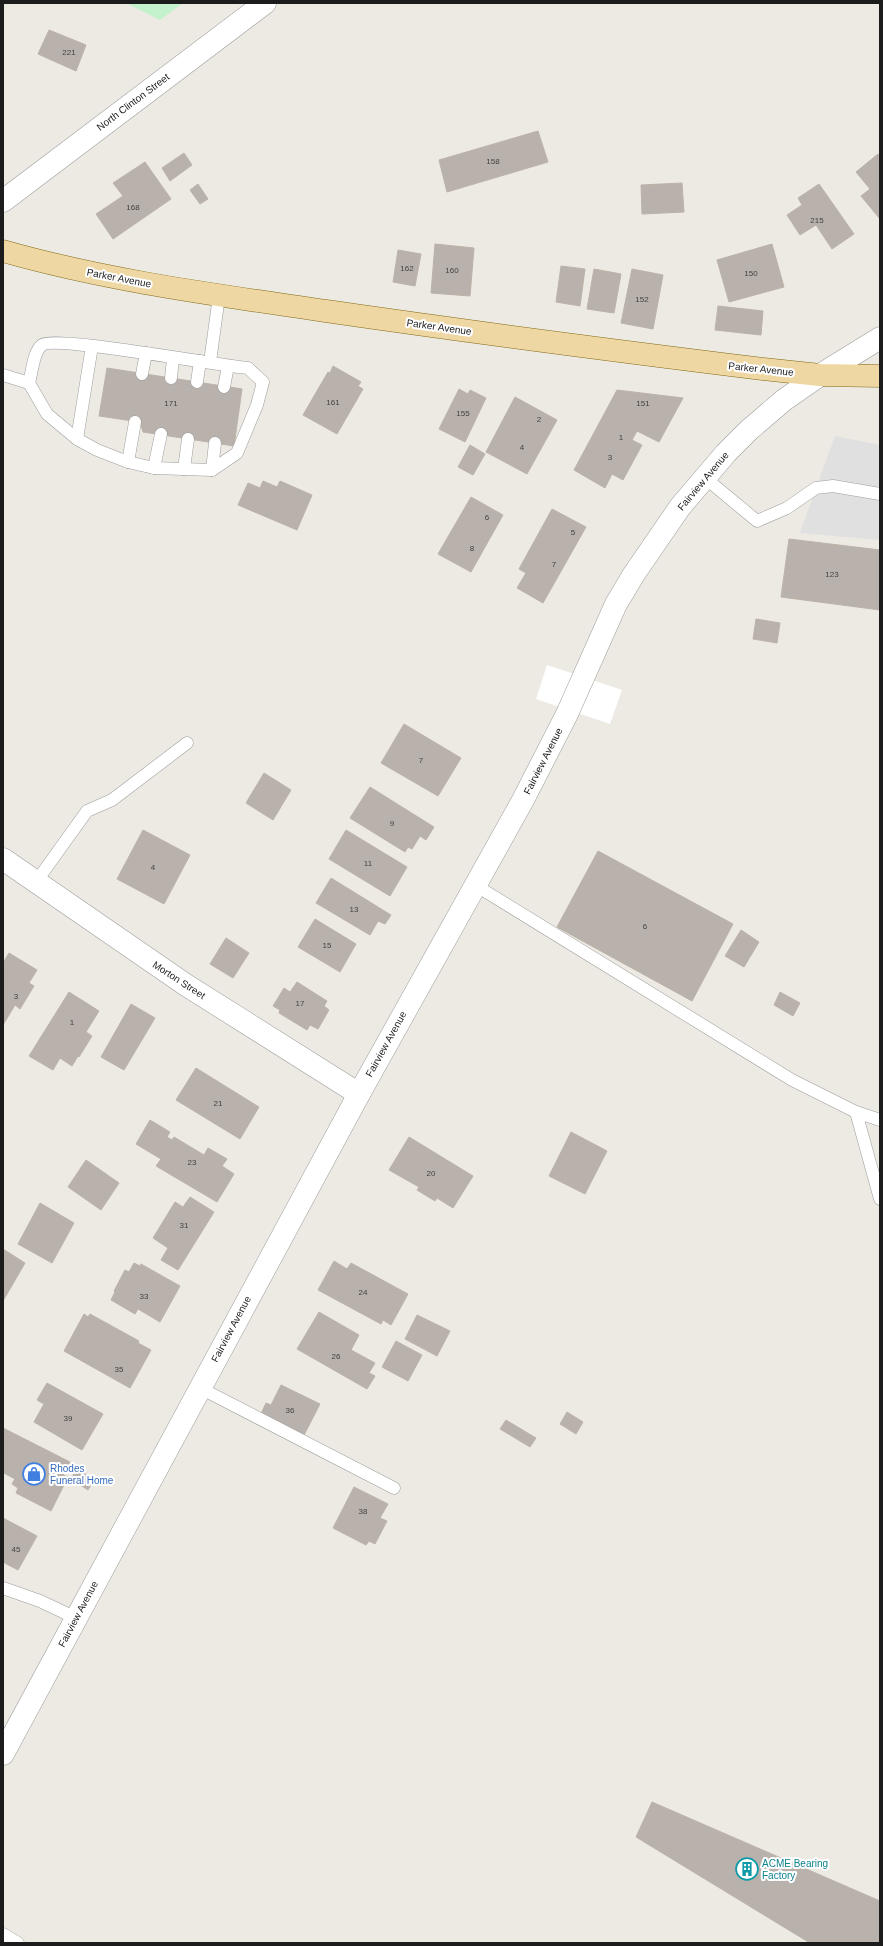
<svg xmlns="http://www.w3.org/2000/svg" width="883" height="1946" viewBox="0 0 883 1946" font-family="Helvetica,sans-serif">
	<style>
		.park { fill: #c4f2cd }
		.parking { fill: #e0e0e0 }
		.pier { fill: #fff }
		.building { fill: #b9b2ac; stroke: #bcb2a7 }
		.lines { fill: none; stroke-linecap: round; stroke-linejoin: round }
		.service-casing { stroke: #9d9d9d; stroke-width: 13 }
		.minor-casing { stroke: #9d9d9d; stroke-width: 23 }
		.tertiary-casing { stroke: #9d9d9d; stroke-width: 23 }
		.primary-casing { stroke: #816912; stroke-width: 23 }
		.service { stroke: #fff; stroke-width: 12 }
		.minor { stroke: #fff; stroke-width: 22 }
		.tertiary { stroke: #fff; stroke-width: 22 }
		.primary { stroke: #efd7a4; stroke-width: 22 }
		.labels { text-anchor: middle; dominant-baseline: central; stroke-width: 4; stroke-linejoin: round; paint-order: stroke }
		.number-label { font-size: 8px; fill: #434240 }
		.street-label { font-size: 10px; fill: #1c1c1c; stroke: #fff }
		.shop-label { font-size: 10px; fill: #366cbe; stroke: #fff; text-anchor: start }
		.culture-label { font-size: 10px; fill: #0d838f; stroke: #fff; text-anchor: start }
	</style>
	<rect width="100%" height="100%" fill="#eceae3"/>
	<path class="park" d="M 126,3 L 183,3 L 160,20 Z"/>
	<path class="parking" d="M 835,436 L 880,445 L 880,540 L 800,533 Z"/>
	<path class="pier" d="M 547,665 L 622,690 L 610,724 L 536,699 Z"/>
	<g class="building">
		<path d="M 49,30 L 86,45 L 76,71 L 38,54 Z"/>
		<path d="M 538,131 L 548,162 L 447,192 L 439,160 Z"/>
		<path d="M 184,153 L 192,165 L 170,181 L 162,168 Z"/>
		<path d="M 878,154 L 880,156 L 880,219 L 861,196 L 870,189 L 856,172 Z"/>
		<path d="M 145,162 L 171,199 L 113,239 L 96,214 L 123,196 L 113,183 Z"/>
		<path d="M 682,183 L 684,212 L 642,214 L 641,185 Z"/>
		<path d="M 198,184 L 208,199 L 200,204 L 190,190 Z"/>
		<path d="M 819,184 L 854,234 L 832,249 L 816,225 L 800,235 L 787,215 L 802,205 L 798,198 Z"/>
		<path d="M 435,244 L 474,248 L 470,296 L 431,293 Z"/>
		<path d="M 772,244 L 784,287 L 729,302 L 717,260 Z"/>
		<path d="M 398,250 L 421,254 L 415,286 L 393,282 Z"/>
		<path d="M 561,266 L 585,269 L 580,306 L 556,302 Z"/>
		<path d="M 594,269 L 621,274 L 614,313 L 587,309 Z"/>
		<path d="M 632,269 L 663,275 L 653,329 L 621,323 Z"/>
		<path d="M 718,306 L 763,311 L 761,335 L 715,330 Z"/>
		<path d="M 333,366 L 361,382 L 358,386 L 363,389 L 337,434 L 303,415 L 328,372 L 330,373 Z"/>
		<path d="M 107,368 L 242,389 L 234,446 L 143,432 L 140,422 L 99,416 Z"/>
		<path d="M 459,389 L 468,394 L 470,390 L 486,398 L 465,442 L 439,429 Z"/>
		<path d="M 617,390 L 683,398 L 659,442 L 637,431 L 632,440 L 642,445 L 623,480 L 612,474 L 605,488 L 574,470 Z"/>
		<path d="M 515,397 L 557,420 L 527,474 L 486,452 Z"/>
		<path d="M 470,445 L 485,454 L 473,475 L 458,467 Z"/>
		<path d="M 263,481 L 277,487 L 280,481 L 312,495 L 297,530 L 238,505 L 248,483 L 260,488 Z"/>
		<path d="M 471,497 L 503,515 L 471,572 L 438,554 Z"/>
		<path d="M 552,509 L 586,527 L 543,603 L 517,588 L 526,573 L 519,569 Z"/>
		<path d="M 789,539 L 880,550 L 880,610 L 781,597 Z"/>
		<path d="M 756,619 L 780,623 L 777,643 L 753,639 Z"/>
		<path d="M 404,724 L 461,758 L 438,796 L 381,763 Z"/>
		<path d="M 264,773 L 291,790 L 273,820 L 246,803 Z"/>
		<path d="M 370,787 L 434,827 L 426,840 L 420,836 L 412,849 L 408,847 L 405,852 L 350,818 Z"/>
		<path d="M 143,830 L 190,855 L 164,904 L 117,879 Z"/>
		<path d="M 346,830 L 407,867 L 390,896 L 329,859 Z"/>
		<path d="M 598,851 L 733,924 L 692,1001 L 557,927 Z"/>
		<path d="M 331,878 L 391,915 L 385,924 L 378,921 L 370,935 L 316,903 Z"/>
		<path d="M 315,919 L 356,944 L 340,972 L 298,947 Z"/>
		<path d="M 741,930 L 759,942 L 744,967 L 725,956 Z"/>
		<path d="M 226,938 L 249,953 L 233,978 L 210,964 Z"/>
		<path d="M 9,953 L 37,970 L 29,983 L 34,986 L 20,1009 L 15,1005 L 3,1025 L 3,963 Z"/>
		<path d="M 297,982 L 327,1001 L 324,1006 L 329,1010 L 318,1029 L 310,1025 L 307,1030 L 279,1013 L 280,1010 L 273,1006 L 284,988 L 290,992 Z"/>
		<path d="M 69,992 L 99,1011 L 86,1032 L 92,1036 L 79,1057 L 78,1056 L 72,1066 L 60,1058 L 53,1070 L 29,1056 Z"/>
		<path d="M 780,992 L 800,1003 L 793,1016 L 774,1005 Z"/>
		<path d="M 131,1004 L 155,1018 L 124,1070 L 101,1057 Z"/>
		<path d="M 196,1068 L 259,1107 L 240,1139 L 176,1100 Z"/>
		<path d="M 150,1120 L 170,1132 L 167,1137 L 172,1140 L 174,1137 L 204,1155 L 208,1148 L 227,1159 L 222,1166 L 234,1174 L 217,1202 L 156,1166 L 161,1159 L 136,1144 Z"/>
		<path d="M 571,1132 L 607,1151 L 585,1194 L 549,1176 Z"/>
		<path d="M 409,1137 L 473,1176 L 453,1208 L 437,1198 L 435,1201 L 417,1190 L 419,1187 L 389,1170 Z"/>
		<path d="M 86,1160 L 119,1183 L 101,1210 L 68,1187 Z"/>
		<path d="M 190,1197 L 214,1212 L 178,1270 L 161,1260 L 168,1248 L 153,1238 L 175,1202 L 183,1207 Z"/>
		<path d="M 40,1203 L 74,1223 L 52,1263 L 18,1244 Z"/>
		<path d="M 3,1249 L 25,1263 L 3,1301 Z"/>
		<path d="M 334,1261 L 347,1269 L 351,1263 L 408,1294 L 391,1325 L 383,1320 L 381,1324 L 318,1290 Z"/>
		<path d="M 134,1263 L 140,1266 L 141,1264 L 180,1286 L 160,1322 L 138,1309 L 135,1314 L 111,1300 L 115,1292 L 114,1291 L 125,1270 L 129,1272 Z"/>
		<path d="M 319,1312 L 359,1335 L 351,1350 L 375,1363 L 369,1373 L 375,1376 L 367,1389 L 297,1349 Z"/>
		<path d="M 84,1314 L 88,1317 L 90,1314 L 139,1341 L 138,1343 L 151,1350 L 130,1388 L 64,1351 Z"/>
		<path d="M 417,1315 L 450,1331 L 437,1356 L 405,1339 Z"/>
		<path d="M 396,1341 L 422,1355 L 408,1381 L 382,1367 Z"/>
		<path d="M 47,1383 L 103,1414 L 82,1450 L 34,1422 L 44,1404 L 37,1400 Z"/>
		<path d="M 281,1385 L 320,1404 L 303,1437 L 260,1416 L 266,1403 L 271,1405 Z"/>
		<path d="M 567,1412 L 583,1422 L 576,1434 L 560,1424 Z"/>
		<path d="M 506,1420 L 536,1438 L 530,1447 L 500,1429 Z"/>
		<path d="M 3,1428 L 70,1462 L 63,1475 L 68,1477 L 51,1511 L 16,1493 L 18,1488 L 12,1484 L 15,1479 L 4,1473 L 3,1475 Z"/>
		<path d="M 77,1469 L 94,1479 L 88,1490 L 71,1479 Z"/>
		<path d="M 354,1487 L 388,1504 L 380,1518 L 387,1521 L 375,1544 L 369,1541 L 366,1545 L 333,1528 Z"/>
		<path d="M 3,1518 L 37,1536 L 18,1570 L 3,1562 Z"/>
		<path d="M 652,1802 L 880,1901 L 880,1943 L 810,1943 L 636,1837 Z"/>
	</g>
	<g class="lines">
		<g class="service-casing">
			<g id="service">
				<path d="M 210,362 L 219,296"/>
				<path d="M 142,374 L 146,353"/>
				<path d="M 3,375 L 29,383 L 47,414 L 77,439 L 97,450 L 128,462 L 154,468 L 212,470 L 237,453 L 257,405 L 263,382 L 248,368 C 220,366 55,335 42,345 C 33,352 32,373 29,383"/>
				<path d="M 171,378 L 173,358"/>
				<path d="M 197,382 L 200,361"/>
				<path d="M 224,387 L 228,366"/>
				<path d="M 77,439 L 92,346"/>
				<path d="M 128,462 L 135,422"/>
				<path d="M 154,468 L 161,434"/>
				<path d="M 184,469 L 188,439"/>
				<path d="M 212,470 L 215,443"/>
				<path d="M 704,477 L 757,521 L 787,508 L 816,488 L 833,486 L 880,494"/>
				<path d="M 36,882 L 87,811 L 112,800 L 187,743"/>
				<path d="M 475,885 L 792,1080 L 856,1112 L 880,1120"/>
				<path d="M 856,1112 L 880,1199"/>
				<path d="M 200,1388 L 394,1488"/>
				<path d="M 3,1588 L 40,1601 L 76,1618"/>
				<path d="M 3,1934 L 18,1943"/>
			</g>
		</g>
		<g class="minor-casing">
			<g id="minor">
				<path d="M 3,859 L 186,985 L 359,1094"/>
				<path d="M 3,1754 L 359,1094 L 523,800 L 567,714 L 616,604 L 634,574 L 680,507 L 726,453 L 749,430 L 784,400 L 820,375 L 880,338"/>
			</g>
		</g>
		<g class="tertiary-casing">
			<path id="tertiary" d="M 3,201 L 265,3"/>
		</g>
		<g class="primary-casing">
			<path id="primary" d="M 3,251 C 108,281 217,295 326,311 C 471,332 617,351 763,369 L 820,375 L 880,376"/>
		</g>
		<use href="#service" class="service"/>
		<use href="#minor" class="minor"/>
		<use href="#tertiary" class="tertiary"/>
		<use href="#primary" class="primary"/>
	</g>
	<defs>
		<g id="shop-ring" transform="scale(1.15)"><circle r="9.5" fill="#fff" stroke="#3f7fe0" stroke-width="1.5"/><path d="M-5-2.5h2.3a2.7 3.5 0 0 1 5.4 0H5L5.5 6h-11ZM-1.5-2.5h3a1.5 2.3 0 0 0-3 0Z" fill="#3f7fe0"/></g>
		<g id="building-ring" transform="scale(1.15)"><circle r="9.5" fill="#fff" stroke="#0f9aa8" stroke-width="1.5"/><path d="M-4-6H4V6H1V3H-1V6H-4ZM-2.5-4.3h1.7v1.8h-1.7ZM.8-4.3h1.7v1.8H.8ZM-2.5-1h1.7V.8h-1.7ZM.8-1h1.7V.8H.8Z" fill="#0f9aa8"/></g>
	</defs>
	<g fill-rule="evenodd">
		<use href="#shop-ring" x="34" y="1474"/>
		<use href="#building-ring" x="747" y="1869"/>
	</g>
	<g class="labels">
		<g class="number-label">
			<text x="69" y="52">221</text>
			<text x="493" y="161">158</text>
			<text x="133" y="207">168</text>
			<text x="817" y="220">215</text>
			<text x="407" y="268">162</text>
			<text x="452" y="270">160</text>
			<text x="751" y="273">150</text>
			<text x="642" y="299">152</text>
			<text x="333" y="402">161</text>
			<text x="171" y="403">171</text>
			<text x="643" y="403">151</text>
			<text x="463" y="413">155</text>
			<text x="539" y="419">2</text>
			<text x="621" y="437">1</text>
			<text x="522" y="447">4</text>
			<text x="610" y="457">3</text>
			<text x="487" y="517">6</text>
			<text x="573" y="532">5</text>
			<text x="472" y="548">8</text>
			<text x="554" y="564">7</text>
			<text x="832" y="574">123</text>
			<text x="421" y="760">7</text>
			<text x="392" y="823">9</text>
			<text x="368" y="863">11</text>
			<text x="153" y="867">4</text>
			<text x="354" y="909">13</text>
			<text x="645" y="926">6</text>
			<text x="327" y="945">15</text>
			<text x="16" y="996">3</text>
			<text x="300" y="1003">17</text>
			<text x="72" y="1022">1</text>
			<text x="218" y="1103">21</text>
			<text x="192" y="1162">23</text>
			<text x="431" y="1173">20</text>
			<text x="184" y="1225">31</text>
			<text x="363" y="1292">24</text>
			<text x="144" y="1296">33</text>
			<text x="336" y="1356">26</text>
			<text x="119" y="1369">35</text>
			<text x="290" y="1410">36</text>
			<text x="68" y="1418">39</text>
			<text x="363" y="1511">38</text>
			<text x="16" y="1549">45</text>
		</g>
		<g class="street-label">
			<text transform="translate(133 102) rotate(-37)">North Clinton Street</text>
			<text transform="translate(119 278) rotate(11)">Parker Avenue</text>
			<text transform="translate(439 327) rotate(8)">Parker Avenue</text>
			<text transform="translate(761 369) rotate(6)">Parker Avenue</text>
			<text transform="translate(703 481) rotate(-50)">Fairview Avenue</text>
			<text transform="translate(543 761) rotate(-63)">Fairview Avenue</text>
			<text transform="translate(179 980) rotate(33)">Morton Street</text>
			<text transform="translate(386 1044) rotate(-61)">Fairview Avenue</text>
			<text transform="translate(231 1329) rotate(-62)">Fairview Avenue</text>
			<text transform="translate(78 1614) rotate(-62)">Fairview Avenue</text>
		</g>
		<g class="shop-label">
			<text x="50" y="1468">Rhodes<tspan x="50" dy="12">Funeral Home</tspan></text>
		</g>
		<g class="culture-label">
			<text x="762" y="1863">ACME Bearing<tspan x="762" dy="12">Factory</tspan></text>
		</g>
	</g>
	<rect width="883" height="1946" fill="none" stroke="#1c1c1c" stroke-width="8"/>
</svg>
